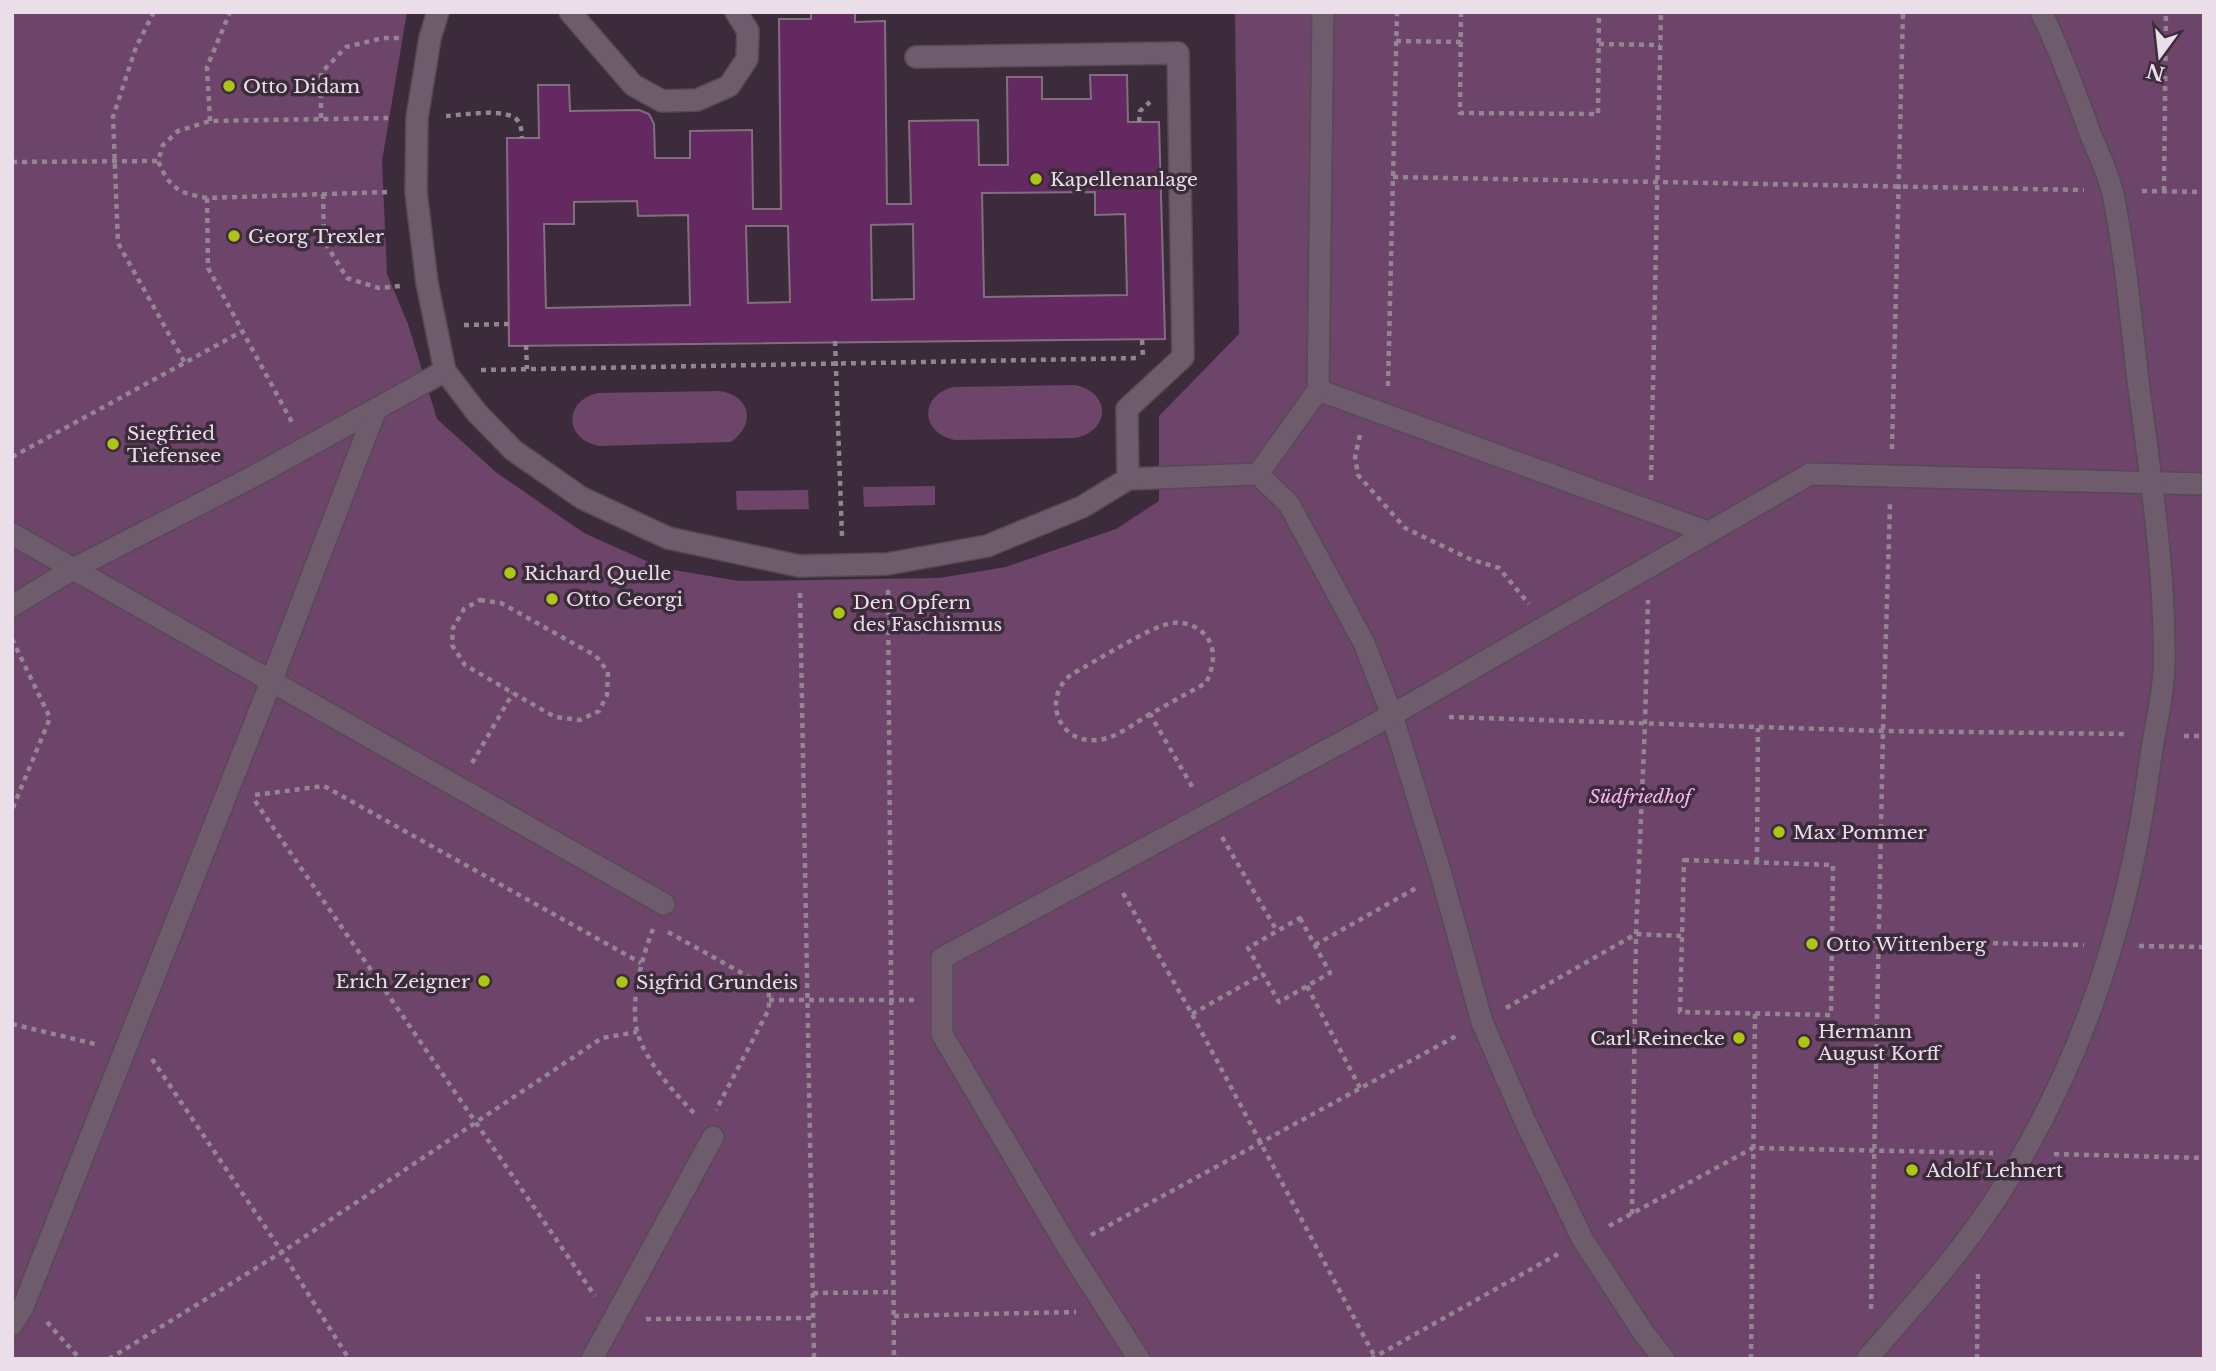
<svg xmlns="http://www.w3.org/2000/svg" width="2216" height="1371" viewBox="0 0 2216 1371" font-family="'Libre Baskerville',serif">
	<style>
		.green { fill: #6d446a }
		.building { fill: #642961; stroke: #816e7f; stroke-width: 2; fill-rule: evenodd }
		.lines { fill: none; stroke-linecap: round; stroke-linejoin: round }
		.lane-casing { stroke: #574955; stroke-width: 24 }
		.path { stroke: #938591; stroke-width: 4.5; stroke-dasharray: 5 5; stroke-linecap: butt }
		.lane { stroke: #6e5c6c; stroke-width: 21 }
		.poi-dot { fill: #acc613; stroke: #3c2c3b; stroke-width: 2.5 }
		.labels { text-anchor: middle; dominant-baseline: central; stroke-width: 7; stroke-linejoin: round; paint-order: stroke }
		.poi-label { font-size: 19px; fill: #eadfe8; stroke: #3c2c3b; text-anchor: start }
		.park-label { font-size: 19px; font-style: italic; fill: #fab4f5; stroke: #3c2c3b }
	</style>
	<rect width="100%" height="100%" fill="#3c2c3b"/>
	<g class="green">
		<path d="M 12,12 L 407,12 L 382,161 L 387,274 L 408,324 L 437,419 L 497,473 L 584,533 L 662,568 L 739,581 L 939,578 L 1006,567 L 1116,529 L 1159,501 L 1159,416 L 1239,334 L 1235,12 L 2204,12 L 2204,1359 L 12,1359 Z"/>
		<path d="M 1075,385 C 1111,392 1111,431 1075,438 L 955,440 C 920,433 919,395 954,387 Z"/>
		<path d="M 720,391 C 751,396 756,424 731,442 L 599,446 C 564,439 563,401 598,393 Z"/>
		<path d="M 935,486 L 935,505 L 864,507 L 863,487 Z"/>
		<path d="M 808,490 L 809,509 L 737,510 L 736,491 Z"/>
	</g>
	<path class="building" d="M 811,12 L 855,12 L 855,22 L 885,21 L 887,204 L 911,204 L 909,121 L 978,120 L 979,165 L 1008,165 L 1007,77 L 1042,77 L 1042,99 L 1091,99 L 1090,75 L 1127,75 L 1128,122 L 1159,122 L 1165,339 L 509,346 L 507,138 L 539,138 L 538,85 L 569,85 L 570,111 L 639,110 L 649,114 L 654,124 L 655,158 L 690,158 L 690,131 L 752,130 L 753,209 L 781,209 L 779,19 L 811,19 ZM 1095,192 L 1095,215 L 1125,214 L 1127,295 L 984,297 L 982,193 ZM 637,201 L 638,216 L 688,215 L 690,305 L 546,308 L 544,224 L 574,224 L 574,202 ZM 913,224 L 914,299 L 872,300 L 871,225 ZM 746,226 L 788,226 L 790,302 L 748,303 Z"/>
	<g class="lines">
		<g class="lane-casing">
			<g id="lane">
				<path d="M 438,12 L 430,38 L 417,118 L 416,192 L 427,283 L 445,371 L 477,413 L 513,450 L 582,498 L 668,538 L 799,566 L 887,564 L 987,546 L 1082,507 L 1128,479 L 1258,474 L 1289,504 L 1364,643 L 1392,715 L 1441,874 L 1482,1022 L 1525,1121 L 1583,1240 L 1643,1332 L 1664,1359"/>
				<path d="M 570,12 L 633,85 L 662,101 L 697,100 L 729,86 L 747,59 L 748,31 L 736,12"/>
				<path d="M 916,57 L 1178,53 L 1183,357 L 1127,409 L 1128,479"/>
				<path d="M 1318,390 L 1708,532"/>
				<path d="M 1258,474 L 1318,390 L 1323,12"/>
				<path d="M 12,534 L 664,904"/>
				<path d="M 12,606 L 73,569 L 256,475 L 445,371"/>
				<path d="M 12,1325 L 23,1307 L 271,682 L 376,409"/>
				<path d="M 592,1359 L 713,1137"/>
				<path d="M 1139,1359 L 1068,1248 L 942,1034 L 942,958 L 1392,715 L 1810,474 L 2204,484"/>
				<path d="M 1867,1359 C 1905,1315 1944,1272 1978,1225 C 2075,1089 2129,926 2150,762 C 2154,731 2163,699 2164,669 C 2166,575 2151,481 2139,388 C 2131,323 2126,258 2113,194 C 2108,173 2098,153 2090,133 C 2075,92 2060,51 2041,12"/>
			</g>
		</g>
		<g class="path">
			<path d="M 154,12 L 136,47 L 113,117 L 118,243 L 185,363"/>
			<path d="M 1461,12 L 1460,113 L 1598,114 L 1599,12"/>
			<path d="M 1396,41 L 1461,42"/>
			<path d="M 1599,44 L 1660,45"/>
			<path d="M 446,116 C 463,115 508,107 518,121 C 522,126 521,132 522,138"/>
			<path d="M 321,118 L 321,73 L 346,47 L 383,38 L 401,38"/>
			<path d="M 210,121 L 207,67 L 230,12"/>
			<path d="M 1139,122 L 1140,111 L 1150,102"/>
			<path d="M 12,162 L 158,161"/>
			<path d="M 1393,177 L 2084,190"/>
			<path d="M 2142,191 L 2204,192"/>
			<path d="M 2164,191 L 2166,12"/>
			<path d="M 387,192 L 207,198 C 179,193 170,189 158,161 L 163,145 L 178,131 L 210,121 L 388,118"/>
			<path d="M 323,194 L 324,241 L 347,278 L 379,288 L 401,286"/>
			<path d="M 207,198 L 208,268 L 293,424"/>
			<path d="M 464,325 L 509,324"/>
			<path d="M 1142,340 L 1143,356"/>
			<path d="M 835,341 L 842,536"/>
			<path d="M 526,345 L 527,369"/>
			<path d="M 481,370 L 1141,358"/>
			<path d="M 1388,386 L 1397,12"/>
			<path d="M 1360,435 L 1355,457 L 1358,475 L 1405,528 L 1470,559 L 1499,568 L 1529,604"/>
			<path d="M 1892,449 L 1903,12"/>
			<path d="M 12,457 L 241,332"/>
			<path d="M 1651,480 L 1661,12"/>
			<path d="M 888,590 L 894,1359"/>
			<path d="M 800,593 L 814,1359"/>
			<path d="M 480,600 L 501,603 L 596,656 L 608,672 L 607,695 L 599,711 L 580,720 L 555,717 L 513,693 L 465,665 L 452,645 L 453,628 L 464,609 Z"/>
			<path d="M 12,639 L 50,718 L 12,810"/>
			<path d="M 1150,714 C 1135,723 1115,739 1097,740 C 1058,744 1041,697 1072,674 C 1093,663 1154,624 1173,623 C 1186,621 1199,627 1207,637 C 1217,652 1213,668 1206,683 L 1150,714 L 1194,790"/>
			<path d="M 1449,717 L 1883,731 L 2126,734"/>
			<path d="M 2184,736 L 2204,736"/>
			<path d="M 472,763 L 513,693"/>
			<path d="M 255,795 L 324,786 L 641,963"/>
			<path d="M 255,801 L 595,1296"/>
			<path d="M 1222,837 L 1277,931"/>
			<path d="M 1684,860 L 1833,865 L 1831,1015 L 1680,1012 Z"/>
			<path d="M 1757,862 L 1758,728"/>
			<path d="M 1123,893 L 1192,1014 L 1376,1359"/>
			<path d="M 1300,918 L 1330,973 L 1279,1002 L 1248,948 Z"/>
			<path d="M 653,929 C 642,957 630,1001 637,1031 C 644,1060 676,1095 696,1115"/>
			<path d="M 668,932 L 769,988 L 769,1009 L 716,1110"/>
			<path d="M 1833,940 L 2084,945"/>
			<path d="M 1315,945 L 1418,887"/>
			<path d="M 2139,946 L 2204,947"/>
			<path d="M 1307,986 L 1360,1088"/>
			<path d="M 769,1000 L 915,1000"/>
			<path d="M 1506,1008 L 1636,934 L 1681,936"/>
			<path d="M 1192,1014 L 1263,974"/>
			<path d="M 12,1024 L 99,1045"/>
			<path d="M 152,1059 L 282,1252 L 349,1359"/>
			<path d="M 2054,1154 L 2204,1158"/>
			<path d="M 1632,1214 L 1636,934 L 1645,724 L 1648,600"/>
			<path d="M 1609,1226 L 1753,1148 L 1993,1153"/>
			<path d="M 1091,1235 L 1458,1035"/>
			<path d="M 813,1293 L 894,1292"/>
			<path d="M 1871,1309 L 1883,731 L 1890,503"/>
			<path d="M 894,1316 L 1076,1312"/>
			<path d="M 646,1319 L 813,1318"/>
			<path d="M 47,1322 L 80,1359"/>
			<path d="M 109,1359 L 282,1252 L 602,1038 L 637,1032"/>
			<path d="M 1371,1359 L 1558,1254"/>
			<path d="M 1751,1359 L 1755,1014"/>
			<path d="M 1977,1359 L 1978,1273"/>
		</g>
		<use href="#lane" class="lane"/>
	</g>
	<g class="poi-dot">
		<circle cx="229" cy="86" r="7"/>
		<circle cx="1036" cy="179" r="7"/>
		<circle cx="234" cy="236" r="7"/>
		<circle cx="113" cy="444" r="7"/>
		<circle cx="510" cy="573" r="7"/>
		<circle cx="552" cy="599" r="7"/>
		<circle cx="839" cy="613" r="7"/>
		<circle cx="1779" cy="832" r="7"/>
		<circle cx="1812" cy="944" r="7"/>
		<circle cx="484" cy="981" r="7"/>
		<circle cx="622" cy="982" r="7"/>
		<circle cx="1739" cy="1038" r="7"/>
		<circle cx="1804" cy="1042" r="7"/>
		<circle cx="1912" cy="1170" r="7"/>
	</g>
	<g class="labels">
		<g class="poi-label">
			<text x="243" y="86">Otto Didam</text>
			<text x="1050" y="179">Kapellenanlage</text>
			<text x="248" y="236">Georg Trexler</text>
			<text x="127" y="433">Siegfried<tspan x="127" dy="22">Tiefensee</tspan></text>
			<text x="524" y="573">Richard Quelle</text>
			<text x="566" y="599">Otto Georgi</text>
			<text x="853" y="602">Den Opfern<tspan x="853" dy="22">des Faschismus</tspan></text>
			<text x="1793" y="832">Max Pommer</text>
			<text x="1826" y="944">Otto Wittenberg</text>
			<text x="470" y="981" text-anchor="end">Erich Zeigner</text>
			<text x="636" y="982">Sigfrid Grundeis</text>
			<text x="1818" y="1031">Hermann<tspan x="1818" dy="22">August Korff</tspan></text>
			<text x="1725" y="1038" text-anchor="end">Carl Reinecke</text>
			<text x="1926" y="1170">Adolf Lehnert</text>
		</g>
		<g class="park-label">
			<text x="1640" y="796">Südfriedhof</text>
		</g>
	</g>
	<rect width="2216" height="1371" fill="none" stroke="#eadfe8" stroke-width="28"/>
	<g transform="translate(2160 56) rotate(195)" stroke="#3c2c3b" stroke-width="5" paint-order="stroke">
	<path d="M0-5L12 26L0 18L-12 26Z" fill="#eadfe8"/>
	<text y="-10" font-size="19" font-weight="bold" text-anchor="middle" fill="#eadfe8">N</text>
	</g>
</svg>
